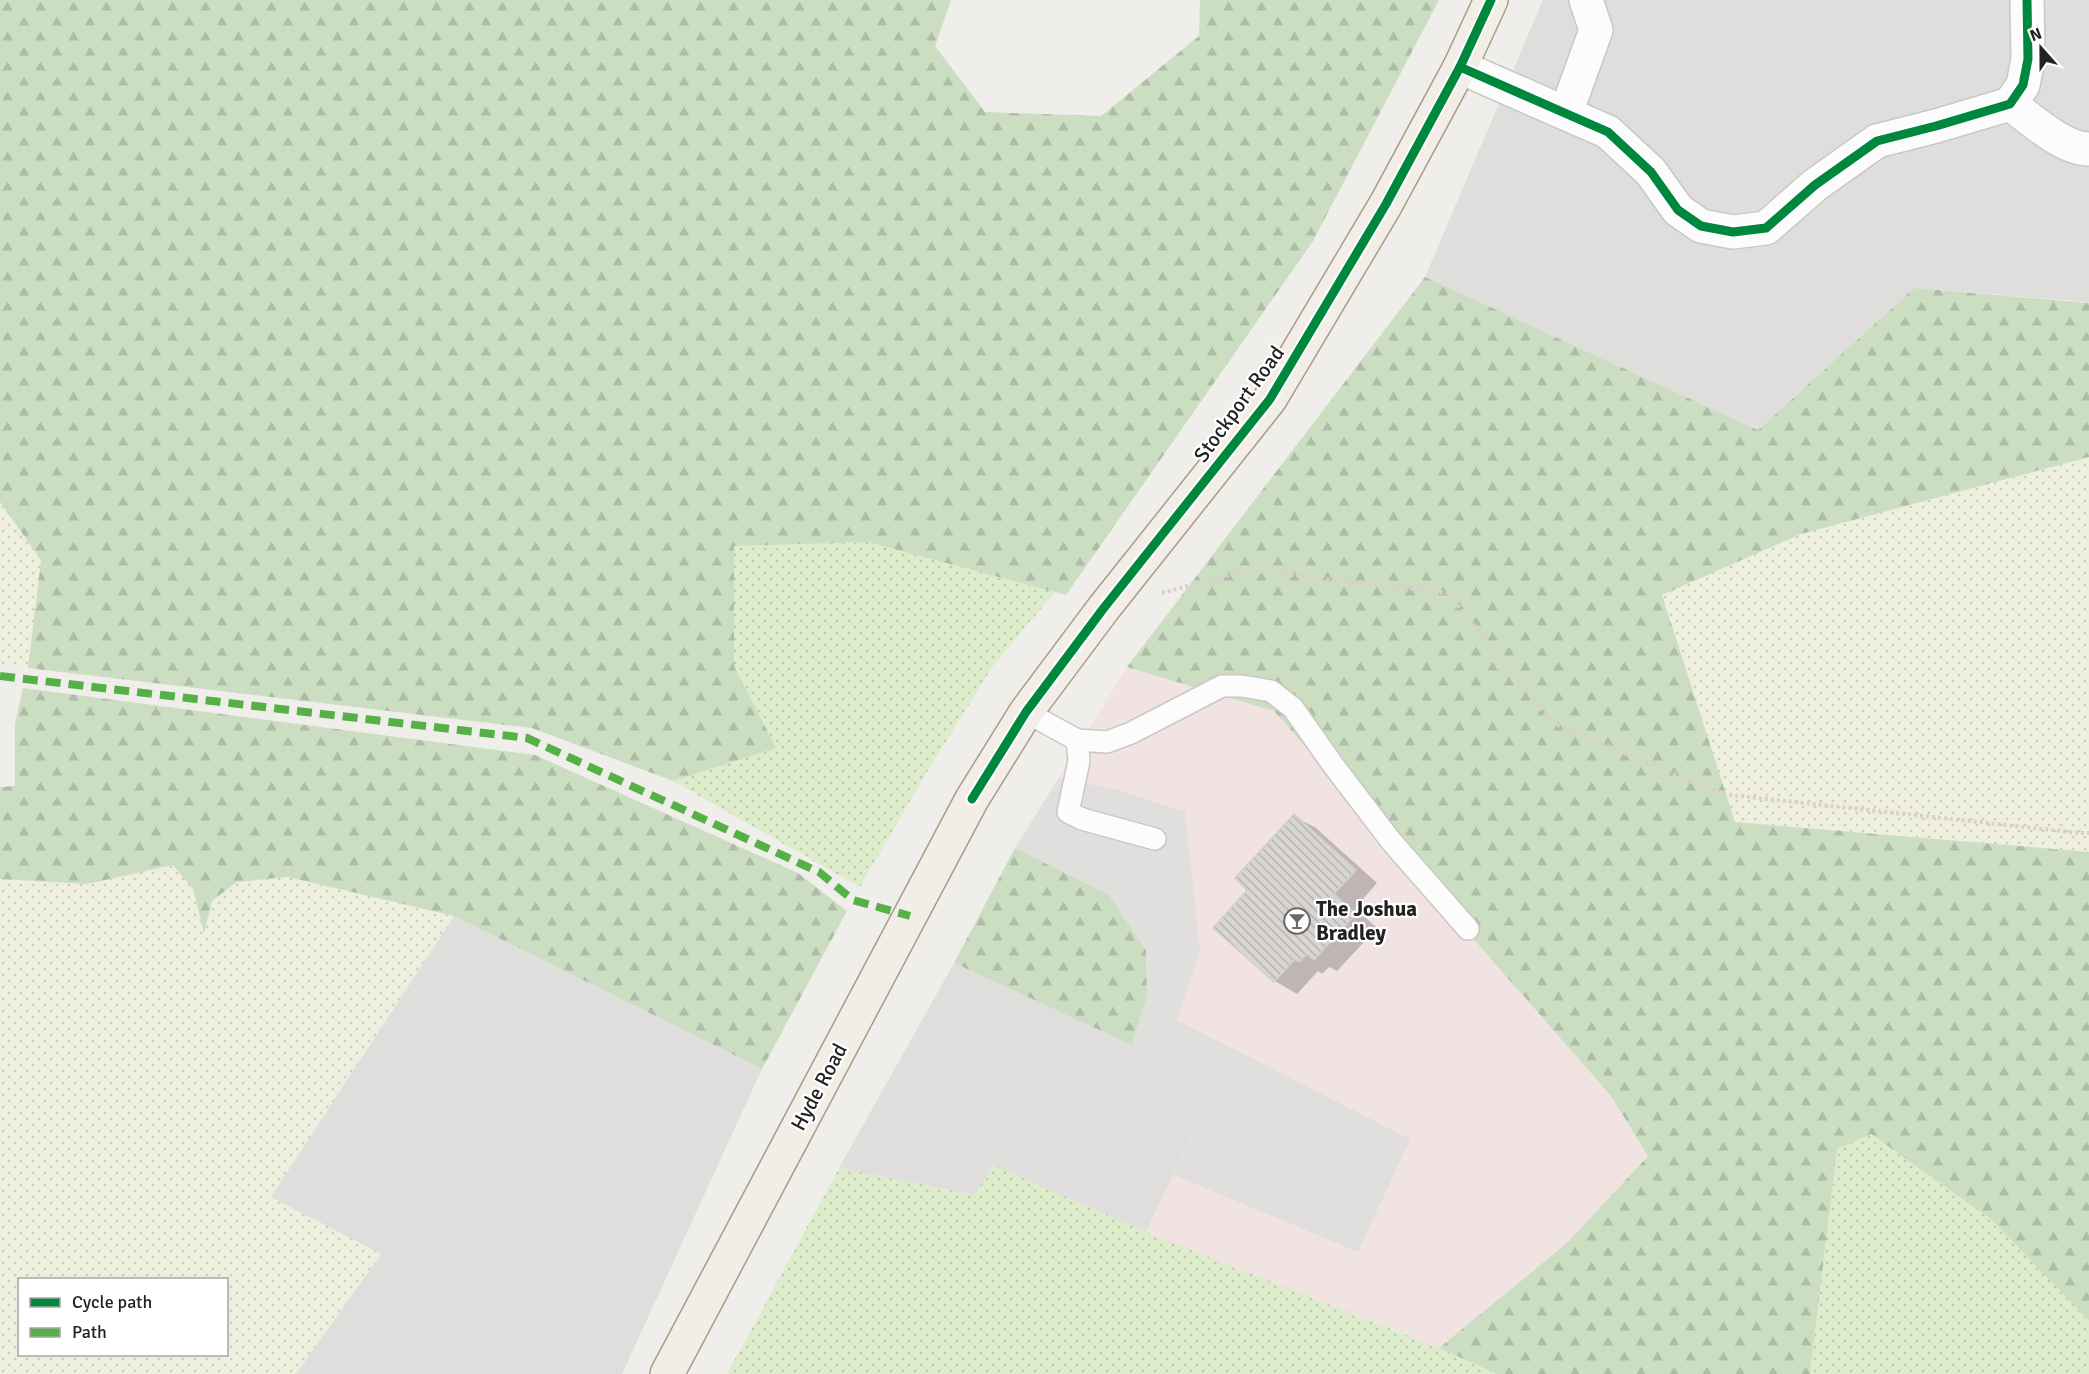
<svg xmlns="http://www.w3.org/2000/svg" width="2089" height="1374" viewBox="0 0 2089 1374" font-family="Signika,sans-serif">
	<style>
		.residential { fill: #dfdedc }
		.commercial { fill: #f1e3e1 }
		.farmland { fill: url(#farmland-dots); fill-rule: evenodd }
		.grass { fill: url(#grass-dots) }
		.forest { fill: url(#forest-firs) }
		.parking { fill: #e0dfde }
		.shadow { fill: #0003 }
		.building { fill: url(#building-back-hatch); stroke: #d3d0cc; stroke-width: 1.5 }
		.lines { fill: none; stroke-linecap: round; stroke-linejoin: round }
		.lane-casing { stroke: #c9c8c7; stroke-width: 24 }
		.street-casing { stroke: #c9c8c7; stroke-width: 36 }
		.primary-casing { stroke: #a79c86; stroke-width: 36 }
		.path { stroke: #dccecd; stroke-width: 4; stroke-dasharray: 3 3; stroke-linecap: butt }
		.lane { stroke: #fdfcfc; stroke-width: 21 }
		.street { stroke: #fdfcfc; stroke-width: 33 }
		.primary { stroke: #f3ede7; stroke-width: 33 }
		.quiet { stroke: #55b145; stroke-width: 8; stroke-dasharray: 15 8; stroke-linecap: butt }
		.cycleway-casing { stroke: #fff; stroke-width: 13 }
		.cycleway { stroke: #00873e; stroke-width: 9 }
		.labels { text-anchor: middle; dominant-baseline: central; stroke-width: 4.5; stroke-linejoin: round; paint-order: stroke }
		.street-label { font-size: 21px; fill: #222; stroke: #fff }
		.poi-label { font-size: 21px; font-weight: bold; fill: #222; stroke: #fff; text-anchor: start }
	</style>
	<defs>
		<pattern id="farmland-dots" width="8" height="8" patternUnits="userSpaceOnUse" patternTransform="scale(1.5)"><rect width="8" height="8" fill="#efefdf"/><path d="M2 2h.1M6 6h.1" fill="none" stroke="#cdcdbf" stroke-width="1.8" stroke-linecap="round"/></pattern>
		<pattern id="grass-dots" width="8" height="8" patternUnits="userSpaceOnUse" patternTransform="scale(1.5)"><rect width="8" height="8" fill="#ddeccb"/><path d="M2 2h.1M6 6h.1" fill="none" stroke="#bdcaae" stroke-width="1.8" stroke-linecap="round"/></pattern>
		<pattern id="forest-firs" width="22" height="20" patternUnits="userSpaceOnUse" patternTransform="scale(1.5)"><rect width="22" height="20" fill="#cbdec1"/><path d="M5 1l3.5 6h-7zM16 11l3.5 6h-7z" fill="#aebea6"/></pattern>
		<pattern id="building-back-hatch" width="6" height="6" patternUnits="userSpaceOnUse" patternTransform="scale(1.5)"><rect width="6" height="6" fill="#d7d4d2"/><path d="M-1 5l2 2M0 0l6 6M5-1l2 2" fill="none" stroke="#b8b6b4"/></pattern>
	</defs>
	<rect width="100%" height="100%" fill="#f0eeeb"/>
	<g class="residential">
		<path d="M 1543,0 L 2089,0 L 2089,302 L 1914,288 L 1758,430 L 1425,277 Z"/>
		<path d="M 454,916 L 762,1069 L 622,1374 L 296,1374 L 381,1254 L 270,1197 Z"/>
		<path d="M 954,963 L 1217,1083 L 1146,1232 L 994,1166 L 975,1195 L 839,1168 Z"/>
	</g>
	<path class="commercial" d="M 1127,667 L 1274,711 L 1611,1096 L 1648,1156 L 1567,1243 L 1439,1348 L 1146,1232 L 1217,1083 L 1132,1045 L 1147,997 L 1109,895 L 1015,848 Z"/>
	<g class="farmland">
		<path d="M 2089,457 L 2089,852 L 1735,822 L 1662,594 L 1801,534 Z"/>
		<path d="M 0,502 L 41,560 L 28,668 L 0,666 Z"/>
		<path d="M 173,865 L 193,889 L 203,931 L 212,901 L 237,882 L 288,877 L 454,916 L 271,1197 L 381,1254 L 296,1374 L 0,1374 L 0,879 L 87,884 ZM 20,1280 L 226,1280 L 226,1354 L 20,1354 Z"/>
	</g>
	<g class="grass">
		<path d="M 868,542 L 1055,592 L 993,666 L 927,772 L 860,887 L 673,781 L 775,748 L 734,666 L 733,546 Z"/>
		<path d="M 1871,1134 L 1992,1220 L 2089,1321 L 2089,1374 L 1810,1374 L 1837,1149 Z"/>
		<path d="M 993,1165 L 1146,1232 L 1439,1348 L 1497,1374 L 727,1374 L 839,1168 L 975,1195 Z"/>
	</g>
	<g class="forest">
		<path d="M 0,0 L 951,0 L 935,46 L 985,112 L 1101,116 L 1199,36 L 1200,0 L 1439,0 L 1313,241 L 1066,595 L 868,542 L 734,546 L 734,666 L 776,748 L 673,781 L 532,728 L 28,668 L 41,560 L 0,502 Z"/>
		<path d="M 1425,277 L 1758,430 L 1914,288 L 2089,303 L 2089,457 L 1801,534 L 1662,595 L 1735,822 L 2089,852 L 2089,1321 L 1992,1220 L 1871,1134 L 1837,1149 L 1810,1374 L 1497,1374 L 1439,1348 L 1567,1243 L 1648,1156 L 1611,1096 L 1274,711 L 1127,667 Z"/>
		<path d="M 23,688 L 535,755 L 798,873 L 847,911 L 762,1069 L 454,916 L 288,877 L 237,882 L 212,901 L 204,933 L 193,889 L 173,865 L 87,884 L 0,879 L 0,787 L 15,786 L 15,724 Z"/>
		<path d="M 1015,848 L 1109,895 L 1146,950 L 1147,997 L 1132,1045 L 954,963 Z"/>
	</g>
	<path class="parking" d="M 1059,778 L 1118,790 L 1185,812 L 1200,950 L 1177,1020 L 1410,1139 L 1358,1252 L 1174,1175 L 1217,1083 L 1132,1045 L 1147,997 L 1146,950 L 1109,895 L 1015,848 Z"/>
	<path class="shadow" d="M 1294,816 L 1316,828 L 1377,883 L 1355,908 L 1377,928 L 1337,971 L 1329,967 L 1322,974 L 1318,971 L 1297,994 L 1275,981 L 1249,890 Z"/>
	<path class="building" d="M 1294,814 L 1356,870 L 1334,894 L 1356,914 L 1314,960 L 1307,954 L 1299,962 L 1295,959 L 1274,982 L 1213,928 L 1247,890 L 1235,878 Z"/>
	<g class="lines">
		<g class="lane-casing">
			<g id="lane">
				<path d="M 1026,712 L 1077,740 L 1107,742 L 1131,733 L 1222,686 L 1242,686 L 1271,691 L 1293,708 L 1333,765 L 1391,841 L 1468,929"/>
				<path d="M 1077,740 L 1079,761 L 1068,812 L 1082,819 L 1155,839"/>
			</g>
		</g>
		<g class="street-casing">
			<g id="street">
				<path d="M 1460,67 L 1608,132 L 1651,172 L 1678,210 L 1701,226 L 1733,232 L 1766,228 L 1815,185 L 1877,141 L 1936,126 L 2010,104 L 2023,85 L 2028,59 L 2027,0"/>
				<path d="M 2010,104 C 2031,119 2063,149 2089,149"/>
				<path d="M 1566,113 L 1596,30 L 1586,0"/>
			</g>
		</g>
		<g class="primary-casing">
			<path id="primary" d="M 667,1374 L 972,799 L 1026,712 L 1103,609 L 1270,399 L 1386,204 L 1460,67 L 1491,0"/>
		</g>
		<path class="path" d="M 1162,593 L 1248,570 L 1448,593 L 1553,723 L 1721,794 L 2080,833 L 2089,833"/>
		<use href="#lane" class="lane"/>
		<use href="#street" class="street"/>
		<use href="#primary" class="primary"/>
		<path class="quiet" d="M 0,676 L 527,738 L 819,872 L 853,900 L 910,916"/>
		<g class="cycleway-casing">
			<g id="cycleway">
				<path d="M 1460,67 L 1608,132 L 1651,172 L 1678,210 L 1701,226 L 1733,232 L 1766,228 L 1815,185 L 1877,141 L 1936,126 L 2010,104 L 2023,85 L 2028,59 L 2027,0"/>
				<path d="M 972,799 L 1026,712 L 1103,609 L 1270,399 L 1386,204 L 1460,67 L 1491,0"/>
			</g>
		</g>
		<use href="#cycleway" class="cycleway"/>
	</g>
	<defs>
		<g id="bar-ring" transform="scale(1.35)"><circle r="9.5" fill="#fff" stroke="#6a6968" stroke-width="1.5"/><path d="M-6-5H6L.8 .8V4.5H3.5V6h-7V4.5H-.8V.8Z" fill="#6a6968"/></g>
	</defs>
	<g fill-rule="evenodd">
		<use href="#bar-ring" x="1297" y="921"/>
	</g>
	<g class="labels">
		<g class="street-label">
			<text transform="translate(1239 404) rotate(-54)">Stockport Road</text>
			<text transform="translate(819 1087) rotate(-62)">Hyde Road</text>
		</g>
		<g class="poi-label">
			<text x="1316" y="909">The Joshua<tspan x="1316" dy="24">Bradley</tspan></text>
		</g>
	</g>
	<rect x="18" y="1278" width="210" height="78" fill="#ffffff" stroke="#a7a7a7" stroke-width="1.5"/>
	<rect x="30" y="1298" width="30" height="9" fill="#00873e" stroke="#a7a7a7" stroke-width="1.5"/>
	<text x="72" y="1308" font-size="18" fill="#222222">Cycle path</text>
	<rect x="30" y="1328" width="30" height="9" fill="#55b145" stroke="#a7a7a7" stroke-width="1.5"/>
	<text x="72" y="1338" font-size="18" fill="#222222">Path</text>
	<g transform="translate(2041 48) rotate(339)" stroke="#ffffff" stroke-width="4.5" paint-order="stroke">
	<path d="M0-4.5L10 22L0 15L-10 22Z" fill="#222222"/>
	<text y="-9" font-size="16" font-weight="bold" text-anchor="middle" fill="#222222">N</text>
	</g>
</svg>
